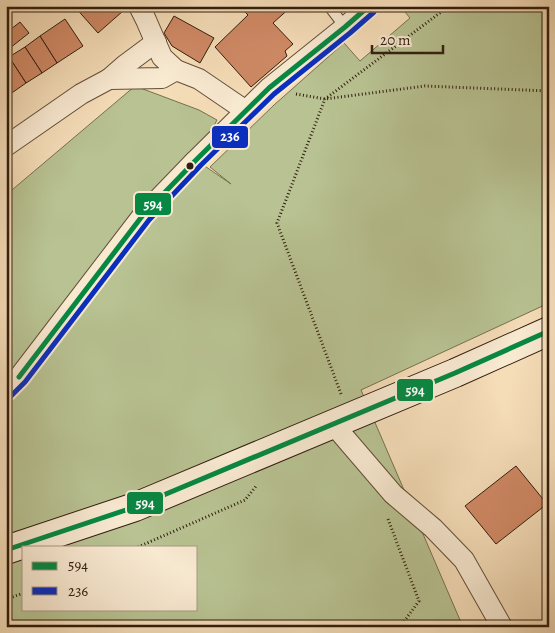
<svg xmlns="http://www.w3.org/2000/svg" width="555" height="633" viewBox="0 0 555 633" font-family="Alegreya,serif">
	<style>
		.green { fill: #b8c292; stroke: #757050; fill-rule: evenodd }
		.building { fill: #cf8965; stroke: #321e0e }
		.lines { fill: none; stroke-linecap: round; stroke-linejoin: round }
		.lane-casing { stroke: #634e38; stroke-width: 12 }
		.street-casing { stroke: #634e38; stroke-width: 22 }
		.secondary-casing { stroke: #321e0e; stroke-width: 30 }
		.path { stroke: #321e0e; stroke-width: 3; stroke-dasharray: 1 2.5; stroke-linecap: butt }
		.lane { stroke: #f8e9d1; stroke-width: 10 }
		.street { stroke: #f8e9d1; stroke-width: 20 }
		.secondary { stroke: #f8e9d1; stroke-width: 28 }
		.bus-1-casing { stroke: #f8e9d1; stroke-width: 9 }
		.bus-2-casing { stroke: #f8e9d1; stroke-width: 9 }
		.bus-1 { stroke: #068843; stroke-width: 5 }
		.bus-2 { stroke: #0a2ebe; stroke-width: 5 }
		.bus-dot { fill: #321e0e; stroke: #f8e9d1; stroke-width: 2 }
		.line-badge { stroke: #f8e9d1; stroke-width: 2 }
		.badge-label { font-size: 14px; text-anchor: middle; font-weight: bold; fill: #fff }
	</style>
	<rect width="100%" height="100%" fill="#f5ddb8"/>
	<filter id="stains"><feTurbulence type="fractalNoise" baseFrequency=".004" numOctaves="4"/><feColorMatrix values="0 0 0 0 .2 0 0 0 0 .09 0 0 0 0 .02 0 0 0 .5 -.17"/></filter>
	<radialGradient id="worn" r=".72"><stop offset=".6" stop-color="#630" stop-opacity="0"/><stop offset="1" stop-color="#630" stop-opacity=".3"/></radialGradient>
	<path class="green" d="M 400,6 L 549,6 L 549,303 L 361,390 L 463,627 L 6,627 L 6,195 L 135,86 L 199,110 L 217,120 L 196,160 L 231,184 L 210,167 L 274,105 L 344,43 L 360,61 L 410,18 ZM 24,547 L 196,547 L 196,609 L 24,609 Z"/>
	<g class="building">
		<path d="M 74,6 L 119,6 L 123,11 L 98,33 Z"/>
		<path d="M 252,6 L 255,6 L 257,8 L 258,6 L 292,6 L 273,23 L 293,44 L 285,51 L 287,56 L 251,87 L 215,47 L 248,15 L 245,12 Z"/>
		<path d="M 174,16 L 214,38 L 200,63 L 172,46 L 164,33 Z"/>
		<path d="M 65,19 L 83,46 L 57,63 L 40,36 Z"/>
		<path d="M 20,22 L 29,33 L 10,48 L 6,43 L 6,33 Z"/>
		<path d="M 40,36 L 57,63 L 42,73 L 25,47 Z"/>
		<path d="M 25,47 L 42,73 L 26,83 L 9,57 Z"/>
		<path d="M 9,57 L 26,83 L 6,97 L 6,59 Z"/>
		<path d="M 516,466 L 547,504 L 496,544 L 465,506 Z"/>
	</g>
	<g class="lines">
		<g class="lane-casing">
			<path id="lane" d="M 329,6 L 345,27"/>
		</g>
		<g class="street-casing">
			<g id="street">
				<path d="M 139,6 L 146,20 L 162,57 L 176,70"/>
				<path d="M 109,79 L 125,65 L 156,42"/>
				<path d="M 6,146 L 81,94 L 109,79 L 162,78 L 176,70 L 199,79 L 246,111"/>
				<path d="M 6,391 L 19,377 L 143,215 L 196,160 L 269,88 L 345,27 L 369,6"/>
				<path d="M 333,424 L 393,494 L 433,528 L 464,560 L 502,627"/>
			</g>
		</g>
		<g class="secondary-casing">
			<path id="secondary" d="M 6,550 L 135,507 L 455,373 L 549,331"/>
		</g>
		<g class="path">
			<path d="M 296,94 L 325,99 L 425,86 L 549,91"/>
			<path d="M 341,394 L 277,223 L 325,99 L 449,6"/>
			<path d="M 388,519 L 419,601 L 400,627"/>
			<path d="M 138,547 L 245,500 L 257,485"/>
			<path d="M 6,599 L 24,593"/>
		</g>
		<use href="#lane" class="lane"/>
		<use href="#street" class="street"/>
		<use href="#secondary" class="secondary"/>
		<g class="bus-1-casing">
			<g id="bus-1">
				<path d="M 19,377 L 143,215 L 196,160 L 269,88 L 345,27 L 369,6"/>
				<path d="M 6,550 L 135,507 L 455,373 L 549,331"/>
			</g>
		</g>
		<g class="bus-2-casing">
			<path id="bus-2" d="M 11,396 L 25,382 L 149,220 L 201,165 L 274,94 L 350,33 L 374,12"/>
		</g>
		<use href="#bus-1" class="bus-1"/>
		<use href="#bus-2" class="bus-2"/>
	</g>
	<circle class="bus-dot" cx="190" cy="166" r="4.5"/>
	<g class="line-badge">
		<rect x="211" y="125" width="38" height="24" rx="5" fill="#0a2ebe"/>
		<rect x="134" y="192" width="38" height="24" rx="5" fill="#068843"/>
		<rect x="396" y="378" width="38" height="24" rx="5" fill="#068843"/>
		<rect x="126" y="491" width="38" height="24" rx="5" fill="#068843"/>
	</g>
	<g class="badge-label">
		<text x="230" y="141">236</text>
		<text x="153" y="209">594</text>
		<text x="415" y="395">594</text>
		<text x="145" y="508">594</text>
	</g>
	<rect width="555" height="633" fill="none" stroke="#f5ddb8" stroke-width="25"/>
	<rect x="8" y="8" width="540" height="618" fill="none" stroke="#321e0e" stroke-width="2.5"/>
	<rect x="12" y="12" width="530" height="608" fill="none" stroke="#321e0e"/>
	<rect x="22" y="546" width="175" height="65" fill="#f8e9d1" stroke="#a99883"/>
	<rect x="32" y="562" width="25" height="8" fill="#068843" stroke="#a99883"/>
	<text x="68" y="570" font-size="15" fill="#321e0e">594</text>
	<rect x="32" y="587" width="25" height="8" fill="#0a2ebe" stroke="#a99883"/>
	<text x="68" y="596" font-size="15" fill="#321e0e">236</text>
	<path d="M372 45v8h71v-8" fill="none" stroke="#321e0e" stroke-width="2.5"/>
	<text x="380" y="45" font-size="15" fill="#321e0e" stroke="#f8e9d1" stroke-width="4" paint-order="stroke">20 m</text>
	<rect width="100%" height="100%" filter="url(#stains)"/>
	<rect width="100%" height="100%" fill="url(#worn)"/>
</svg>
